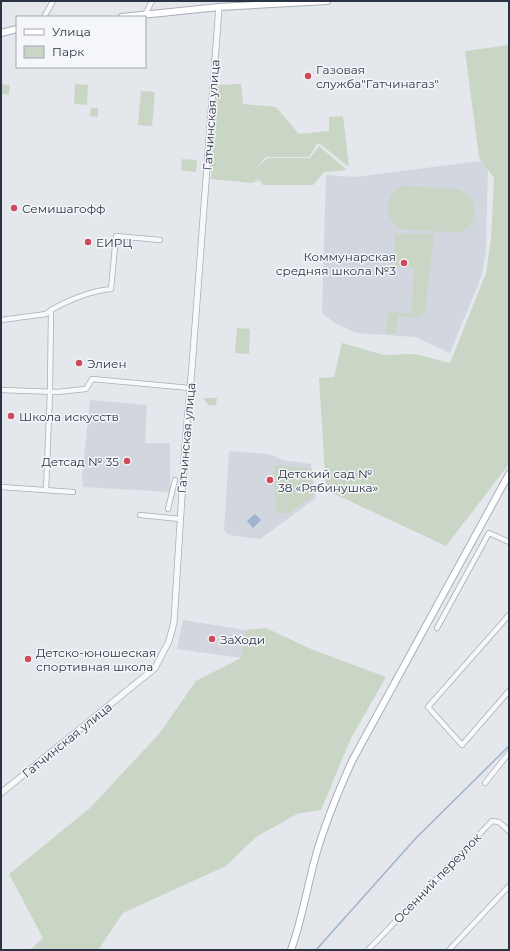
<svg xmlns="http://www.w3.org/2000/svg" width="510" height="951" viewBox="0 0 510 951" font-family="Montserrat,sans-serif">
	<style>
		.built { fill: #d2d6de }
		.green { fill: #c9d6c5 }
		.water { fill: #9fb4cc }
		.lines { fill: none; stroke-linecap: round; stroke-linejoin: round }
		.stream { stroke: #9fb4cc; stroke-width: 1.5 }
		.minor-casing { stroke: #a9aeb7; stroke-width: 6 }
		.tertiary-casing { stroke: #a9aeb7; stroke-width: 7 }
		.secondary-casing { stroke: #a9aeb7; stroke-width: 8 }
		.minor { stroke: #f7f8fa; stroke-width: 4.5 }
		.tertiary { stroke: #f7f8fa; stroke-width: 5.5 }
		.secondary { stroke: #fff; stroke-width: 6 }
		.poi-dot { fill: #d1495b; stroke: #f4f6f9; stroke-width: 1.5 }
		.labels { text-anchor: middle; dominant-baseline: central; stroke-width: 3; stroke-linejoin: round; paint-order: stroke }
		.poi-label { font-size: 12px; fill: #2b3445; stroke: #f4f6f9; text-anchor: start }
		.street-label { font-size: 12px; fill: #2b3445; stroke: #f4f6f9 }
	</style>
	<rect width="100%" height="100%" fill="#e4e7ec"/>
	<g class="built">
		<path d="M 488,160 L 486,250 L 482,275 L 450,353 L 415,337 L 356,333 L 336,324 L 322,313 L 326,175 L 355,177 Z"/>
		<path d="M 90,400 L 147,405 L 145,443 L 170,443 L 170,492 L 83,487 L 82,478 Z"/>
		<path d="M 229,451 L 268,454 L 275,456 L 282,460 L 311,464 L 316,498 L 260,539 L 228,535 L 224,530 Z"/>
		<path d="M 183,620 L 245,630 L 241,658 L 177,649 Z"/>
	</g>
	<g class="green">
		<path d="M 509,45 L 509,464 L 446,546 L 326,490 L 319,378 L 334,377 L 342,343 L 384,355 L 415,354 L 450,363 L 486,273 L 491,239 L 494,178 L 479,157 L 465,51 Z"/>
		<path d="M 1,84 L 10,85 L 9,95 L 1,94 Z"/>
		<path d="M 75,84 L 88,85 L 87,105 L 74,104 Z"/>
		<path d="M 241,84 L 243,104 L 276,107 L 299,134 L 329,131 L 329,117 L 343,116 L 349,167 L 320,144 L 317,144 L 309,157 L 266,157 L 256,168 L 268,158 L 310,158 L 319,146 L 347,170 L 324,172 L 313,185 L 263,185 L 255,176 L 258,181 L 251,183 L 211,179 L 217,85 Z"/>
		<path d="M 141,91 L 155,92 L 152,126 L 138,125 Z"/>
		<path d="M 91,108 L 98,108 L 98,117 L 90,116 Z"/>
		<path d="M 182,159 L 197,160 L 196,172 L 181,170 Z"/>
		<path d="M 404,186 L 457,189 C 480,196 480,226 458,233 L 401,229 L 395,225 L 390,217 L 388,210 L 389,201 L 391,196 L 397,188 Z"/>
		<path d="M 395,234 L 434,234 L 425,311 L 421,318 L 398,316 L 395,334 L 386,333 L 389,311 L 409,314 L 412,307 L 414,267 L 394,266 Z"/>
		<path d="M 237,328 L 250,329 L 249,354 L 235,353 Z"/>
		<path d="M 203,398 L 217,398 L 216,405 L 209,406 Z"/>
		<path d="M 274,465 L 310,468 L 313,496 L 289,513 L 276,513 Z"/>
		<path d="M 266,628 L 311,649 L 386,677 L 351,738 L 321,810 L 297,814 L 256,837 L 226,866 L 123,913 L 98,950 L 30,950 L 43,938 L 9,874 L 90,808 L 159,734 L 196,681 L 241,658 L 245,630 Z"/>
	</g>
	<path class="water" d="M 255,514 L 261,520 L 253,528 L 247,521 Z"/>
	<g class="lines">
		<path class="stream" d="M 316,950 L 416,838 L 509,746"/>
		<g class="minor-casing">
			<g id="minor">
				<path d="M 145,15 L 152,1"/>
				<path d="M 44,17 L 53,1"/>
				<path d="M 1,320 L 46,314 L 51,310"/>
				<path d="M 1,390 L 57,392 L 86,389 L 92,379 L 190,388"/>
				<path d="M 1,487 L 73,492"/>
				<path d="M 46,490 L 50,391 L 51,310 C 69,300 90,291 111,289 L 116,236 L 160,240"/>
				<path d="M 168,509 L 175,480"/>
				<path d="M 140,515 L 180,519"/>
				<path d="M 509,615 L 428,707 L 462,745 L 509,691"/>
				<path d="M 437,628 L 489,533 L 509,542"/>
				<path d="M 485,783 L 509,753"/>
				<path d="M 368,950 L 492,821 L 499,822 L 509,831"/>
				<path d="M 449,950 L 509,886"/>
			</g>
		</g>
		<g class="tertiary-casing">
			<path id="tertiary" d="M 1,793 L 155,668 L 169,641 L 174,622 L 185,446 L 192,367 L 219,7"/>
		</g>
		<g class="secondary-casing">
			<g id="secondary">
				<path d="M 122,17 L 219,7 L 327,1"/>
				<path d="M 1,33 L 17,29"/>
				<path d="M 291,950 C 302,920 307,887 316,855 C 325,823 338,792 352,761 L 509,474"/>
			</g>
		</g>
		<use href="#minor" class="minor"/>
		<use href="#tertiary" class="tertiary"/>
		<use href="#secondary" class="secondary"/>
	</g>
	<g class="poi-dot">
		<circle cx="308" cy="76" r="4"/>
		<circle cx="14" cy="208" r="4"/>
		<circle cx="88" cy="242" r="4"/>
		<circle cx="404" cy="263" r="4"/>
		<circle cx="79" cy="363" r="4"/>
		<circle cx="11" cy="416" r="4"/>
		<circle cx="127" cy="461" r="4"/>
		<circle cx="270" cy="480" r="4"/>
		<circle cx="212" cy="639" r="4"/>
		<circle cx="28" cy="659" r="4"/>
	</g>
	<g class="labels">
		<g class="poi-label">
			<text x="316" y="69">Газовая<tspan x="316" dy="14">служба"Гатчинагаз"</tspan></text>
			<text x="22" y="208">Семишагофф</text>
			<text x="96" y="242">ЕИРЦ</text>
			<text x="396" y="256" text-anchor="end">Коммунарская<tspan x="396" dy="14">средняя школа №3</tspan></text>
			<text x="87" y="363">Элиен</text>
			<text x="19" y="416">Школа искусств</text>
			<text x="119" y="461" text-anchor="end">Детсад № 35</text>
			<text x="278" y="473">Детский сад №<tspan x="278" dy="14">38 «Рябинушка»</tspan></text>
			<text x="220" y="639">ЗаХоди</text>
			<text x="36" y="652">Детско-юношеская<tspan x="36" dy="14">спортивная школа</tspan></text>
		</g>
		<g class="street-label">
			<text transform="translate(211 115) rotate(-86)">Гатчинская улица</text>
			<text transform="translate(186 438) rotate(-85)">Гатчинская улица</text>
			<text transform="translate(67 740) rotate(-39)">Гатчинская улица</text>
			<text transform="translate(437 878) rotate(-46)">Осенний переулок</text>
		</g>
	</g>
	<rect width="510" height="951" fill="none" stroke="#2b3445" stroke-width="4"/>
	<rect x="16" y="16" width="130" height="52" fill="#f4f6f9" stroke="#a4a8b1"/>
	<rect x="24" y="29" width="20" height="6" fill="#ffffff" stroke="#a4a8b1"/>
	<text x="52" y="36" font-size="12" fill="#2b3445">Улица</text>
	<rect x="24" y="46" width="20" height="12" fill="#c9d6c5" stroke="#a4a8b1"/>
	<text x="52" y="56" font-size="12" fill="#2b3445">Парк</text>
</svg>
